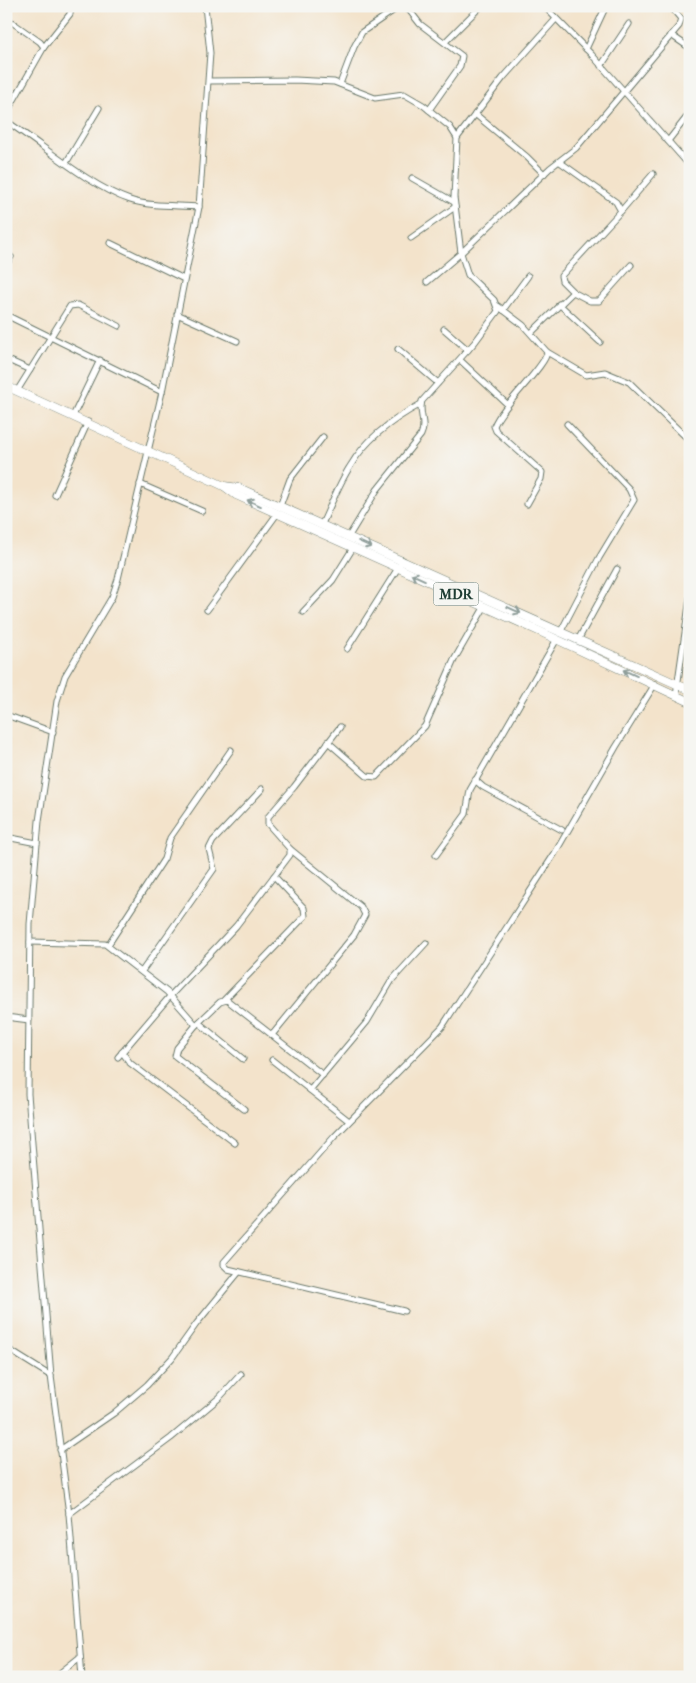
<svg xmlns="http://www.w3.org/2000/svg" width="696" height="1683" viewBox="0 0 696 1683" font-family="'IM FELL French Canon',serif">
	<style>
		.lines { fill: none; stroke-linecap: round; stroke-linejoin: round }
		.street-casing { stroke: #697769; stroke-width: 7 }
		.primary-casing { stroke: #697769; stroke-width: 9 }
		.street { stroke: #fff; stroke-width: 5 }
		.primary { stroke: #fff; stroke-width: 8 }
		.oneway { stroke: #8f9e9a }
		.labels { text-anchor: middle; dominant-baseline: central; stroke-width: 5; stroke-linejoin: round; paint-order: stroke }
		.shield { fill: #f6f6f2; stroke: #60746d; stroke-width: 1 }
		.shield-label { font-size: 14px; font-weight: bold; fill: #1f3d34 }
	</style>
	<rect width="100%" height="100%" fill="#f6f6f2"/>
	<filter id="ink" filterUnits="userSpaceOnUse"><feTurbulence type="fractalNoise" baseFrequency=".02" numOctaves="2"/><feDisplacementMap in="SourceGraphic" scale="10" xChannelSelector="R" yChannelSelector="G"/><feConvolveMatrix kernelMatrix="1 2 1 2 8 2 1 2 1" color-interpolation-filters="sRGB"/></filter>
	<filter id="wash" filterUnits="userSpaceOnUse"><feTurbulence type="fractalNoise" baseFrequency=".0096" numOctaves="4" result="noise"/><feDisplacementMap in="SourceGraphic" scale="20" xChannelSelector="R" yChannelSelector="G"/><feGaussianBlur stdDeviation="1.12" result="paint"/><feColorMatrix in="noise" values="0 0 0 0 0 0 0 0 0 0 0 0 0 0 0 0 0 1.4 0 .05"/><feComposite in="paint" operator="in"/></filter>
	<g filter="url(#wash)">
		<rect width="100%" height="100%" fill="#f3e3cb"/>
	</g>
	<g filter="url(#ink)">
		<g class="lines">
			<g class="street-casing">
				<g id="street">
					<path d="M 406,6 L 420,24 L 462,56 L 460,66 L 429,110"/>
					<path d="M 544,6 L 592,55 L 690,166"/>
					<path d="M 6,18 L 40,42 L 44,47 L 6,114"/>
					<path d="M 671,35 L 690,48"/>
					<path d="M 445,42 L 480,7"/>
					<path d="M 44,47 L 70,14 L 71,6"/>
					<path d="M 586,49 L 606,6"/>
					<path d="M 601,66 L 629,24"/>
					<path d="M 209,81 L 295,80 L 334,82 L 375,98 L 404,94 L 423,105 L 450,127 L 457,138 L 454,197 L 461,253 L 468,275 L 494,300 L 498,311 L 475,342 L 422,401 C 418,413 427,423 421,435 L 377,490 L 349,536"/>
					<path d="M 340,84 L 354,47 L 362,32 L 400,6"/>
					<path d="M 475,114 L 527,157 L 544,174"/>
					<path d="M 6,121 C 43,145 89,186 130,200 C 151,207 177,205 199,207"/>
					<path d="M 457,138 L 503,78 L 555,20"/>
					<path d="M 668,141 L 690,113"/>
					<path d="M 560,162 L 616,202 L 621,211 L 561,276 L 562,281 L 573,292"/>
					<path d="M 66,163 L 99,108"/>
					<path d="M 412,178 L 454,202"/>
					<path d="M 621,211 L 653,174"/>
					<path d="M 411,238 L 455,207"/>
					<path d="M 110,243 L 184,279"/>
					<path d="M 6,265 L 11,257"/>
					<path d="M 427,282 L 461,253 L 550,168 L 576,148 L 679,26 L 681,19 L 670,6"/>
					<path d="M 559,304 L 600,342"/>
					<path d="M 498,306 L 523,325 L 547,352 C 547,365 502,405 494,426 L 496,431 L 542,472 L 541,479 L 527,504"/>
					<path d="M 503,310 L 528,276"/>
					<path d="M 177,314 L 237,341"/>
					<path d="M 6,315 L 162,392"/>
					<path d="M 444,329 L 468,350"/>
					<path d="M 531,333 L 573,292 L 590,301 L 599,301 L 631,265"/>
					<path d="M 398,349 L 438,383"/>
					<path d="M 547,352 L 586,375 L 605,372 L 629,382 L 690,441"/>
					<path d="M 6,359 L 30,370"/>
					<path d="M 460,360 L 507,404"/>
					<path d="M 17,391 L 70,306 L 78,305 L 119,326"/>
					<path d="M 73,416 L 100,360"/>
					<path d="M 140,484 L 202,511"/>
					<path d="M 55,495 L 88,422"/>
					<path d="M 280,506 L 290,479 L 323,437"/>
					<path d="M 322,524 C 331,505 339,483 351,465 C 366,439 395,418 421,404"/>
					<path d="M 207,610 L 277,514"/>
					<path d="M 303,612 L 333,580 L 353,548"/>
					<path d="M 561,631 L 599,558 L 634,500 L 629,489 L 567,424"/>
					<path d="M 578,640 L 617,569"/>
					<path d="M 347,649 L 403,560"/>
					<path d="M 676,695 L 690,598"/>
					<path d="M 6,715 L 53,732"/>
					<path d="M 328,742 L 367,776 L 376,777 L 425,726 L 454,660 L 485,606"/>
					<path d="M 475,780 L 483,787 L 562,830"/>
					<path d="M 6,837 L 37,843"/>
					<path d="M 436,855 L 466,814 L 470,790 L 557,639"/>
					<path d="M 30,942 L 105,944 L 167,992 L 196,1025 L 220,1002 L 227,1000 L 323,1075"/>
					<path d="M 108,945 L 164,859 L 170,838 L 231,750"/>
					<path d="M 142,971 L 214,869 L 209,849 L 213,841 L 262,789"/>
					<path d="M 224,1000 L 305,916 L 304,908 L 274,876"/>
					<path d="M 6,1017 L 29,1020"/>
					<path d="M 199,1023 L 243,1059"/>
					<path d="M 196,1025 L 177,1048 L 175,1056 L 244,1109"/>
					<path d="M 272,1035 L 354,935 L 365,915 L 361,907 L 290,849"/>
					<path d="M 122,1052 L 130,1063 L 235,1143"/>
					<path d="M 118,1057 L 171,995 L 236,926 L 290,855 L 290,849 L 268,824 L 268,817 L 294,787 L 340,727"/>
					<path d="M 272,1060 L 349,1121"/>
					<path d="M 310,1090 L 367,1022 L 392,980 L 426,943"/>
					<path d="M 404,1311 L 228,1269 L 224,1265 L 224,1262 L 334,1137 L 442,1027 L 555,853 L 616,747 L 655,684"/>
					<path d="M 6,1348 L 51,1376"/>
					<path d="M 60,1450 L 114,1413 L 147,1385 L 172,1358 L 197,1323 L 239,1272"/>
					<path d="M 69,1514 L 171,1438 L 219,1398 L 241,1374"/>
					<path d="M 55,1677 L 80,1657"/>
					<path d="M 82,1677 L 69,1514 L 51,1376 L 28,1094 L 30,924 L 39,821 L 57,701 L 65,676 L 112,597 L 118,579 L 162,392 L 199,207 L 210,53 L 205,6"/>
				</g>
			</g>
			<g class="primary-casing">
				<g id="primary">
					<path d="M 6,386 L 224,486 L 236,495 L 541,632 L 690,702"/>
					<path d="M 224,486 L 239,488 L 690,690"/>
				</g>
			</g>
			<use href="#street" class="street"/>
			<use href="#primary" class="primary"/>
		</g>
		<defs><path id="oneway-shaft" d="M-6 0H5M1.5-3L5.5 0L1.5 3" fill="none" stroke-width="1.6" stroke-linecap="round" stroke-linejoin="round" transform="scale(1.25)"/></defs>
		<g class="oneway">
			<use href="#oneway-shaft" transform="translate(254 503) rotate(-156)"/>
			<use href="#oneway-shaft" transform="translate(365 544) rotate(24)"/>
			<use href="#oneway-shaft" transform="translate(418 577) rotate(-156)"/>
			<use href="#oneway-shaft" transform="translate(514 610) rotate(25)"/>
			<use href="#oneway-shaft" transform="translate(630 673) rotate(-156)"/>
		</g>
	</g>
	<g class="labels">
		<rect class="shield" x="433.5" y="582.5" width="45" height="23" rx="4"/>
		<g class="shield-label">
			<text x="456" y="594">MDR</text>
		</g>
	</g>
	<rect width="696" height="1683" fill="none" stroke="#f6f6f2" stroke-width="25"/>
</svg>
